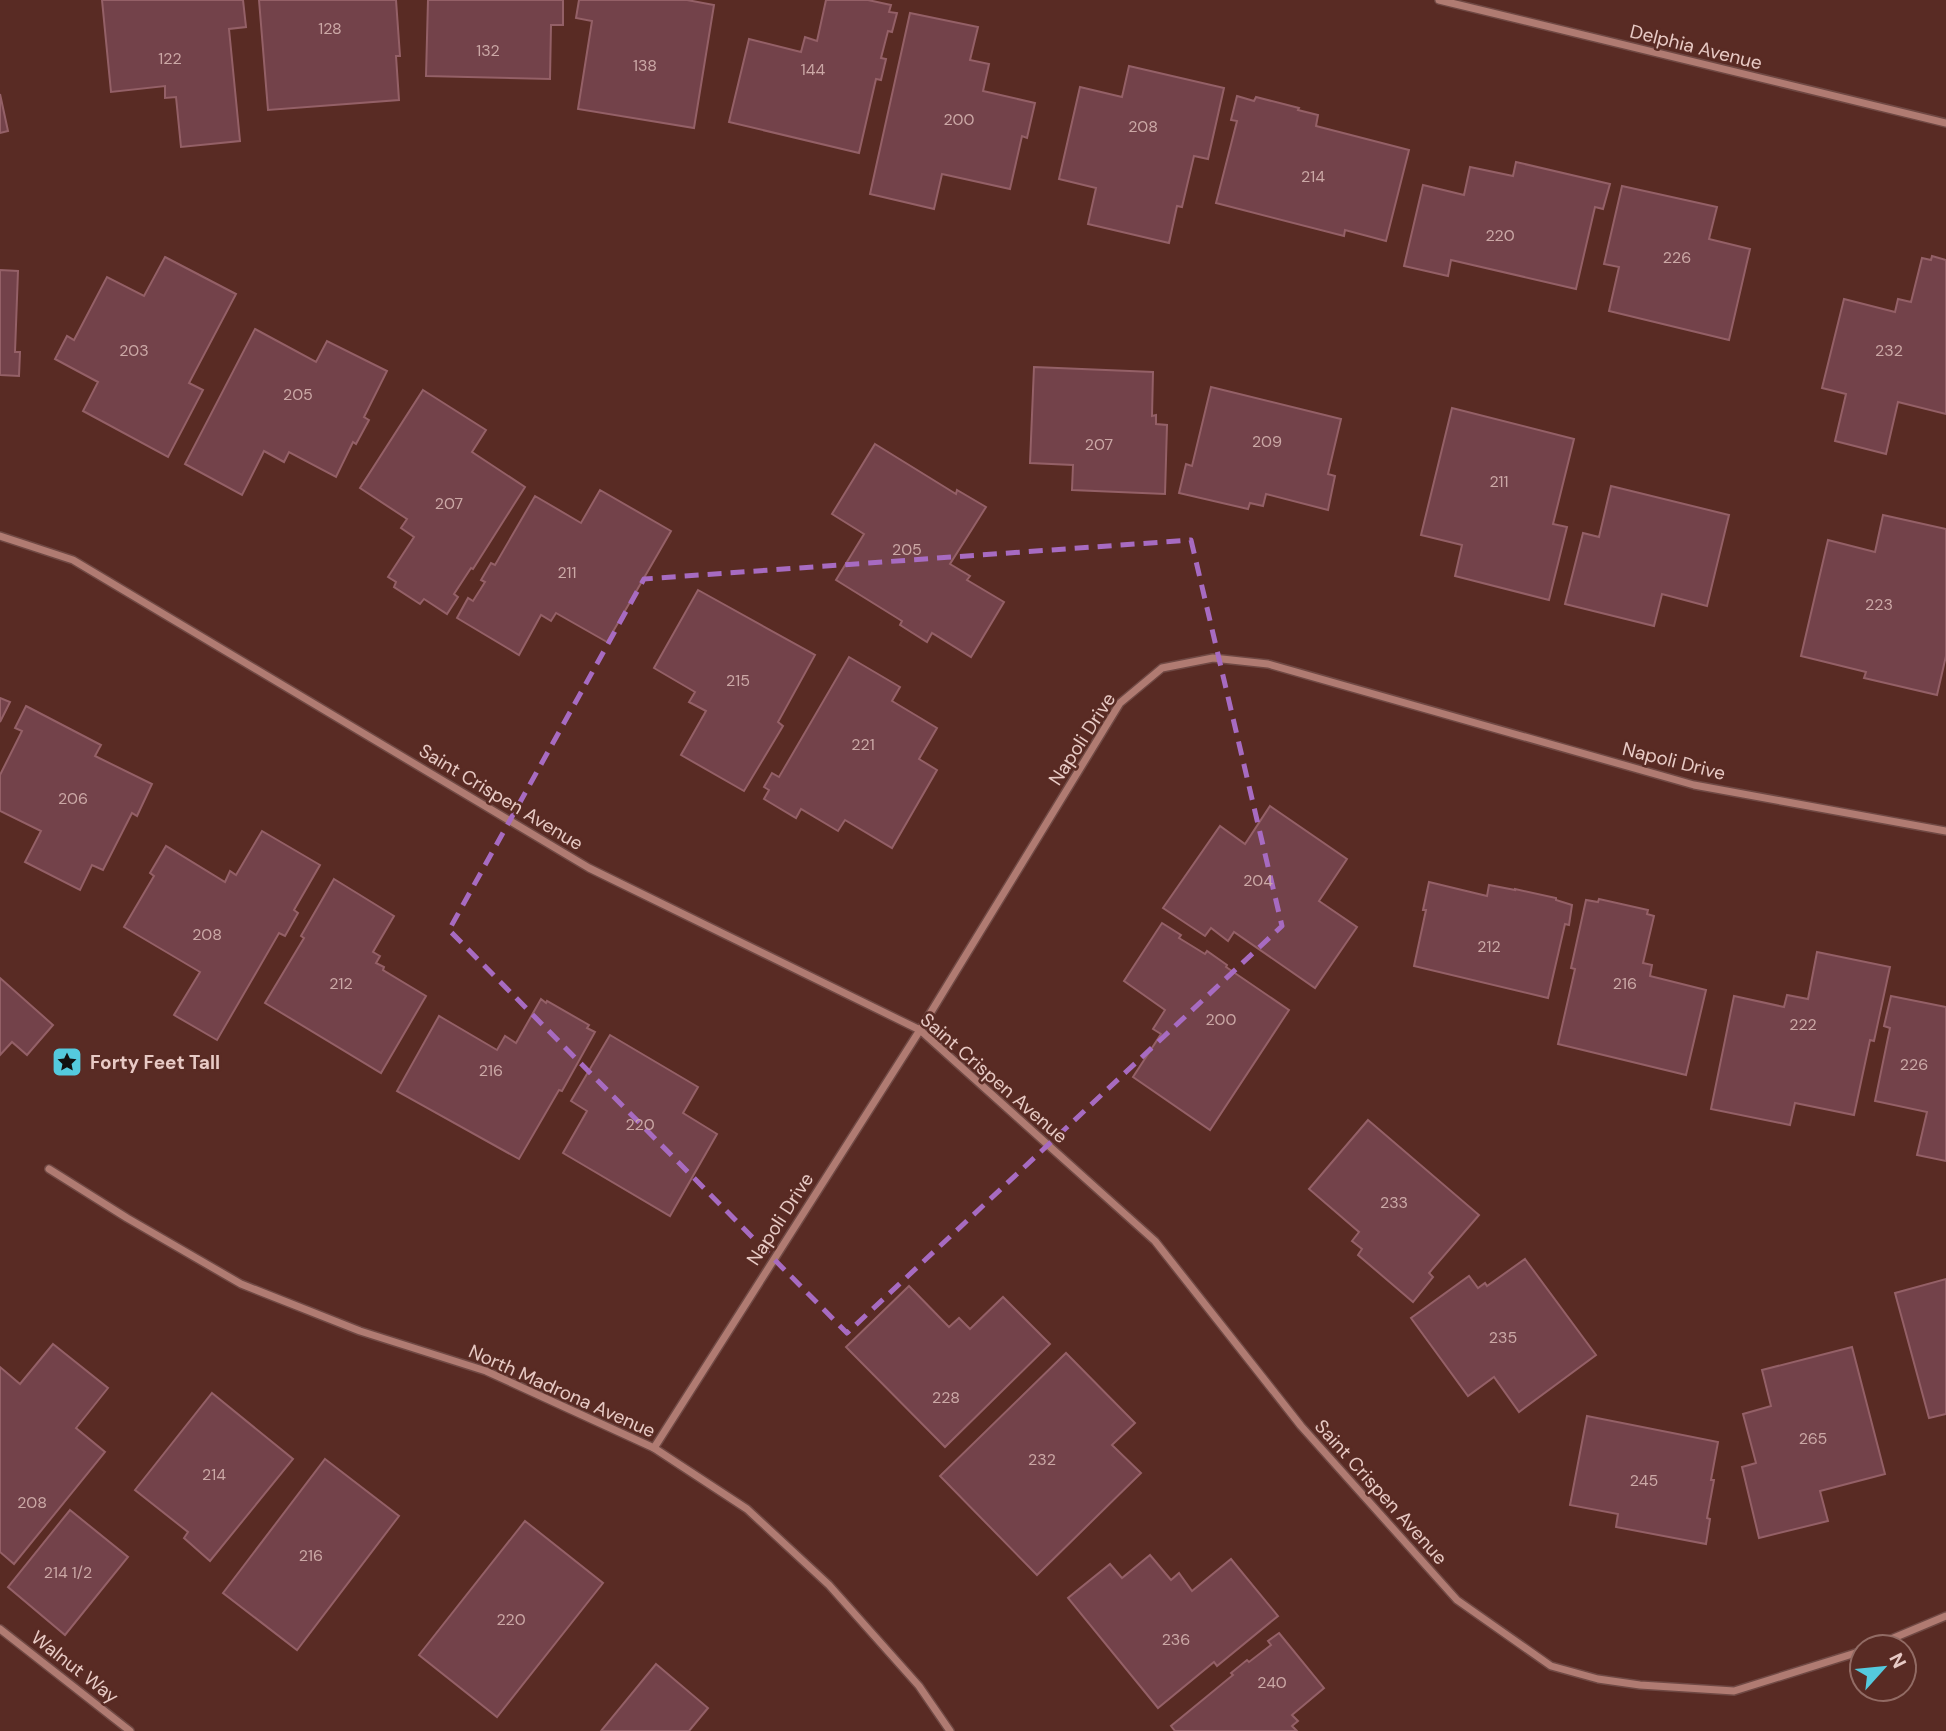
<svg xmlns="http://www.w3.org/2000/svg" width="1946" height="1731" viewBox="0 0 1946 1731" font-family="'DM Sans',sans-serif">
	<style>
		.building { fill: #73424a; stroke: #946067; stroke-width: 2 }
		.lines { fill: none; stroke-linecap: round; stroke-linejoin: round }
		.minor-casing { stroke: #704944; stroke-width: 10 }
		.minor { stroke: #b07b72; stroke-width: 7 }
		.marked { fill: none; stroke: #a76bc1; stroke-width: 5; stroke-dasharray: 14 9; stroke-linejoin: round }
		.labels { text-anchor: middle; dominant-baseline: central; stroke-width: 5; stroke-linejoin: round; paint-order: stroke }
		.number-label { font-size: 16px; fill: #cba8a6 }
		.street-label { font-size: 19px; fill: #e8cac5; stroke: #592b24 }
		.poi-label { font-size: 19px; font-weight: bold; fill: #e8cac5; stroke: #592b24; text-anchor: start }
	</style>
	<rect width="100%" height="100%" fill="#592b24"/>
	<g class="building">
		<path d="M 102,0 L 243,0 L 246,27 L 229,29 L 240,141 L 181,147 L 176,97 L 165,98 L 165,86 L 111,92 Z"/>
		<path d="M 259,0 L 396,0 L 400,56 L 396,56 L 399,100 L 268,110 Z"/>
		<path d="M 428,0 L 563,0 L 563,25 L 551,25 L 550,79 L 426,76 Z"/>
		<path d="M 579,0 L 687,0 L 714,5 L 694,128 L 578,109 L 592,21 L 576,18 Z"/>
		<path d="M 826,0 L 868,0 L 891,5 L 889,12 L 897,13 L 892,32 L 888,31 L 881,58 L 886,59 L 881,80 L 876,79 L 859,153 L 729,122 L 749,39 L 801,52 L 805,37 L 817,41 Z"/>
		<path d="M 910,13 L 978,27 L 970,60 L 989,64 L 983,91 L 1035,103 L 1027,138 L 1022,136 L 1010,189 L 942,174 L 934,209 L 870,194 Z"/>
		<path d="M 1129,66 L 1224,88 L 1208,159 L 1194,156 L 1182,207 L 1177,206 L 1169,243 L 1088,224 L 1096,188 L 1059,179 L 1080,87 L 1122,97 Z"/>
		<path d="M 0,94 L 8,131 L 0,133 Z"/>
		<path d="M 1237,96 L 1254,101 L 1256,97 L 1299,108 L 1298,110 L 1318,115 L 1316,126 L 1409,150 L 1386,241 L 1345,230 L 1344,236 L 1216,203 L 1237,121 L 1231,120 Z"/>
		<path d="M 1516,162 L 1610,184 L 1603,209 L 1595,207 L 1576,289 L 1451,260 L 1448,276 L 1404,266 L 1423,185 L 1464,195 L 1470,167 L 1513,176 Z"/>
		<path d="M 1622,186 L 1717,207 L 1709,239 L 1750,249 L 1729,340 L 1609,311 L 1619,267 L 1604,264 Z"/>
		<path d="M 1932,256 L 1946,260 L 1946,414 L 1898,402 L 1886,454 L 1835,441 L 1846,394 L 1822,388 L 1844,299 L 1895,312 L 1898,299 L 1911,302 L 1922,258 L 1931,260 Z"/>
		<path d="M 165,257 L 236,294 L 189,383 L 203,390 L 168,457 L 83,411 L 98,382 L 55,359 L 67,336 L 74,340 L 107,277 L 144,296 Z"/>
		<path d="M 0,270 L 18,271 L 15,352 L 20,352 L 19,376 L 0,375 Z"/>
		<path d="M 255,329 L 316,362 L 327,341 L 387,371 L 364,417 L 369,420 L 356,444 L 353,442 L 336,477 L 289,452 L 284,462 L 264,451 L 242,495 L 185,464 Z"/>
		<path d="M 1034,367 L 1153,372 L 1152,416 L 1156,415 L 1156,424 L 1167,425 L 1165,494 L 1072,490 L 1073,465 L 1030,463 Z"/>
		<path d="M 1211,387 L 1341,419 L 1328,474 L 1335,476 L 1328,510 L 1266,494 L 1263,506 L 1250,503 L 1248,509 L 1179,493 L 1186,464 L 1192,466 Z"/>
		<path d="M 423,390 L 486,430 L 472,452 L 525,487 L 473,569 L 471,568 L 454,594 L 458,597 L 447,614 L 424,599 L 420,604 L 394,587 L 396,582 L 388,577 L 414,537 L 401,528 L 407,519 L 360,488 Z"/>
		<path d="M 1452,408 L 1574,439 L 1553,524 L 1567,527 L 1549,600 L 1455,576 L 1462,545 L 1421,535 Z"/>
		<path d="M 875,444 L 956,494 L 957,490 L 986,507 L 950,564 L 970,576 L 967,580 L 1004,602 L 971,657 L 932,633 L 927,642 L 900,625 L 902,621 L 836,580 L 864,534 L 832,514 Z"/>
		<path d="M 1611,486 L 1729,515 L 1707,606 L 1662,594 L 1654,626 L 1565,604 L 1583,533 L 1599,537 Z"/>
		<path d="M 600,490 L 671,531 L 607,642 L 556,613 L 551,621 L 541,615 L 519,655 L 457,618 L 468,598 L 473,601 L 485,582 L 481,580 L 491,563 L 495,565 L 535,496 L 581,523 Z"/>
		<path d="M 1883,515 L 1946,529 L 1946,656 L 1937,695 L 1864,678 L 1866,672 L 1801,656 L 1828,540 L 1875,552 Z"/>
		<path d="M 698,590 L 815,655 L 778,722 L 783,726 L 744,791 L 681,755 L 706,711 L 689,702 L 695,692 L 654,668 Z"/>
		<path d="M 849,657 L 900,687 L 892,701 L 937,728 L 919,759 L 937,770 L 892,848 L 845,820 L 838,831 L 801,809 L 796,818 L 764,799 L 769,790 L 764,787 L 772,773 L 779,777 Z"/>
		<path d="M 0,698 L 10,702 L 0,722 Z"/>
		<path d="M 26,706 L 101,745 L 95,756 L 152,784 L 137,816 L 132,813 L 103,870 L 92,865 L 80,890 L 25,862 L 41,831 L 0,811 L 0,775 L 22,731 L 15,728 Z"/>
		<path d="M 1270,806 L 1347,859 L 1319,901 L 1357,927 L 1315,988 L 1234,932 L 1228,941 L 1211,928 L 1205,936 L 1163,908 L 1220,826 L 1245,844 Z"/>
		<path d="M 262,831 L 320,865 L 294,910 L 298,913 L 285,936 L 279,933 L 217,1040 L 174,1015 L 200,972 L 124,927 L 154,876 L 150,873 L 166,846 L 225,882 L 230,871 L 236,875 Z"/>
		<path d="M 334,879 L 394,916 L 373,952 L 380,956 L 376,963 L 384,967 L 383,970 L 426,996 L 381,1073 L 265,1003 L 304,938 L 301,936 Z"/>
		<path d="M 1429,882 L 1487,896 L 1489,885 L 1515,890 L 1515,889 L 1556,898 L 1556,900 L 1572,905 L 1569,925 L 1565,924 L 1548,998 L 1414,966 L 1426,910 L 1423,910 Z"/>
		<path d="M 1599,899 L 1648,910 L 1647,914 L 1654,916 L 1643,963 L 1652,965 L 1650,976 L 1706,990 L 1686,1075 L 1558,1044 L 1575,969 L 1571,968 L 1586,900 L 1598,902 Z"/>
		<path d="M 1162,923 L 1181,935 L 1179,938 L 1205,954 L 1207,951 L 1227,965 L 1226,967 L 1289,1010 L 1210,1130 L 1133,1077 L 1161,1034 L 1153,1029 L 1165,1010 L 1124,981 Z"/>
		<path d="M 1817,952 L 1890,967 L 1874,1041 L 1870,1040 L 1854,1115 L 1795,1103 L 1790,1125 L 1711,1109 L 1734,996 L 1784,1007 L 1787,995 L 1808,999 Z"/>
		<path d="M 0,978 L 53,1025 L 27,1055 L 12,1042 L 0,1055 Z"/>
		<path d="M 1891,996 L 1946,1007 L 1946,1161 L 1917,1155 L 1927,1112 L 1875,1101 L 1890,1028 L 1884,1026 Z"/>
		<path d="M 541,999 L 546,1003 L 547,1001 L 589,1025 L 587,1028 L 595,1032 L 562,1091 L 559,1090 L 519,1159 L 397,1091 L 439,1016 L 497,1050 L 505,1036 L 516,1043 Z"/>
		<path d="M 610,1035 L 698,1087 L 683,1113 L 717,1134 L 670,1216 L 563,1153 L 587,1111 L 571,1101 Z"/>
		<path d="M 1368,1120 L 1479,1215 L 1429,1273 L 1433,1277 L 1413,1302 L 1358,1255 L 1362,1249 L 1352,1241 L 1359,1232 L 1309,1189 Z"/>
		<path d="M 1525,1259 L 1596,1355 L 1519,1412 L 1494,1377 L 1468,1396 L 1411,1318 L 1469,1276 L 1478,1288 L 1485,1283 L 1487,1286 Z"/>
		<path d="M 1946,1279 L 1946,1414 L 1929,1418 L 1895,1293 Z"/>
		<path d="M 909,1286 L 949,1327 L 959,1318 L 970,1329 L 1003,1297 L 1050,1344 L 945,1447 L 846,1347 Z"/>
		<path d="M 53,1344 L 108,1388 L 76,1428 L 105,1452 L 14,1564 L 0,1552 L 0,1367 L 20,1384 Z"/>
		<path d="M 1852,1347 L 1885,1474 L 1820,1491 L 1828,1521 L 1759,1538 L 1742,1467 L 1756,1463 L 1743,1414 L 1771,1406 L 1762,1370 Z"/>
		<path d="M 1066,1353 L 1135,1423 L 1112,1445 L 1141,1473 L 1037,1575 L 940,1476 Z"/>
		<path d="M 212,1393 L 293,1459 L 210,1561 L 184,1538 L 188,1532 L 135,1490 Z"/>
		<path d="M 1587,1416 L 1718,1442 L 1711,1480 L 1714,1480 L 1707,1518 L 1710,1519 L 1706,1544 L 1616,1527 L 1618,1514 L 1570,1505 Z"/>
		<path d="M 325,1459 L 399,1516 L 297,1650 L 223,1593 Z"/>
		<path d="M 70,1510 L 128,1557 L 65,1635 L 8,1587 Z"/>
		<path d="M 525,1521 L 603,1583 L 497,1717 L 419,1655 Z"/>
		<path d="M 1150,1555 L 1171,1580 L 1179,1573 L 1192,1591 L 1231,1559 L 1278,1616 L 1217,1666 L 1214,1662 L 1158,1708 L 1068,1598 L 1110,1564 L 1122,1578 Z"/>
		<path d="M 1279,1633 L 1324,1688 L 1292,1715 L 1298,1721 L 1292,1726 L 1297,1731 L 1175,1731 L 1171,1726 L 1233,1675 L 1231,1673 L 1247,1660 L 1249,1662 L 1271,1645 L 1268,1641 Z"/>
		<path d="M 656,1664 L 708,1708 L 689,1731 L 601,1731 Z"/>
	</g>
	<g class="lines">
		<g class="minor-casing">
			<g id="minor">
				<path d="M 1439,0 L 1946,123"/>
				<path d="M 0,536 L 73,560 L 589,868 L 920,1030 L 1155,1241 L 1301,1426 L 1457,1600 L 1551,1666 L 1598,1679 L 1640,1685 L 1734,1691 L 1862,1651"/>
				<path d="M 49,1169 L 127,1218 L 241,1284 L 360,1331 L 486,1371 L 654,1448 L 747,1509 L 829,1585 L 919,1686 L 950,1731"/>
				<path d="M 654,1448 L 920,1030 L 1120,703 L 1162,668 L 1213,658 L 1268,664 L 1694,785 L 1946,831"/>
				<path d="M 0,1629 L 130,1731"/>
				<path d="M 1872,1647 L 1946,1616"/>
			</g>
		</g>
		<use href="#minor" class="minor"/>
	</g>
	<path class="marked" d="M 1191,540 L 1282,926 L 847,1333 L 449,930 L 644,579 Z"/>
	<defs>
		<g id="sight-square" transform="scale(1.575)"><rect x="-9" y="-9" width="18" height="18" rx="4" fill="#54cade" stroke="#592b24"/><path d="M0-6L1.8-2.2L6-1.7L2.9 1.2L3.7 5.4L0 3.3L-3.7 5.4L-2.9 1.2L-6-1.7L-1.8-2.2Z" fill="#111"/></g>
	</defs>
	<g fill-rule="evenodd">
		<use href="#sight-square" x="67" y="1062"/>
	</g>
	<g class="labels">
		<g class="number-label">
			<text x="330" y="28">128</text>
			<text x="488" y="50">132</text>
			<text x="170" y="58">122</text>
			<text x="645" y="65">138</text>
			<text x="813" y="69">144</text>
			<text x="959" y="119">200</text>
			<text x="1143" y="126">208</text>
			<text x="1313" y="176">214</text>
			<text x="1500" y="235">220</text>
			<text x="1677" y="257">226</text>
			<text x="134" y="350">203</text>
			<text x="1889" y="350">232</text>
			<text x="298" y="394">205</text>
			<text x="1267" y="441">209</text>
			<text x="1099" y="444">207</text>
			<text x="1499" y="481">211</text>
			<text x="449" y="503">207</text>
			<text x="907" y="549">205</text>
			<text x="567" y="572">211</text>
			<text x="1879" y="604">223</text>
			<text x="738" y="680">215</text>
			<text x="863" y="744">221</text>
			<text x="73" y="798">206</text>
			<text x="1258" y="880">204</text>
			<text x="207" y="934">208</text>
			<text x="1489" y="946">212</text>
			<text x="341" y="983">212</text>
			<text x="1625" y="983">216</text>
			<text x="1221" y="1019">200</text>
			<text x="1803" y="1024">222</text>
			<text x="1914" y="1064">226</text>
			<text x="491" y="1070">216</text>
			<text x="640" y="1124">220</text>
			<text x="1394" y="1202">233</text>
			<text x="1503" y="1337">235</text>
			<text x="946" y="1397">228</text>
			<text x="1813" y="1438">265</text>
			<text x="1042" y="1459">232</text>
			<text x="214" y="1474">214</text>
			<text x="1644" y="1480">245</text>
			<text x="32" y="1502">208</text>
			<text x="311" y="1555">216</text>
			<text x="68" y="1572">214 1/2</text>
			<text x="511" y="1619">220</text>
			<text x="1176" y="1639">236</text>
			<text x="1272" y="1682">240</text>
		</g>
		<g class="street-label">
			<text transform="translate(1696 47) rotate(14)">Delphia Avenue</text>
			<text transform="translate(1082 739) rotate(-57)">Napoli Drive</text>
			<text transform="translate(1674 761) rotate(14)">Napoli Drive</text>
			<text transform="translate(501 797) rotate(31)">Saint Crispen Avenue</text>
			<text transform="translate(994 1078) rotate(41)">Saint Crispen Avenue</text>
			<text transform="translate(780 1219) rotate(-57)">Napoli Drive</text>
			<text transform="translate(562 1391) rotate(24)">North Madrona Avenue</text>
			<text transform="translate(1381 1492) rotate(48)">Saint Crispen Avenue</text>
			<text transform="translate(75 1667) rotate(38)">Walnut Way</text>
		</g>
		<g class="poi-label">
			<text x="90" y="1062">Forty Feet Tall</text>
		</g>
	</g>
	<g transform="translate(1883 1668) rotate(63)"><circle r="33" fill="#592b24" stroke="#926b64" stroke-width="2"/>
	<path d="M0-5L12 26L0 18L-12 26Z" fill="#54cade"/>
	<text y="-10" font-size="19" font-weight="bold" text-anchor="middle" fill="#e8cac5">N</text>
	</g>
</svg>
